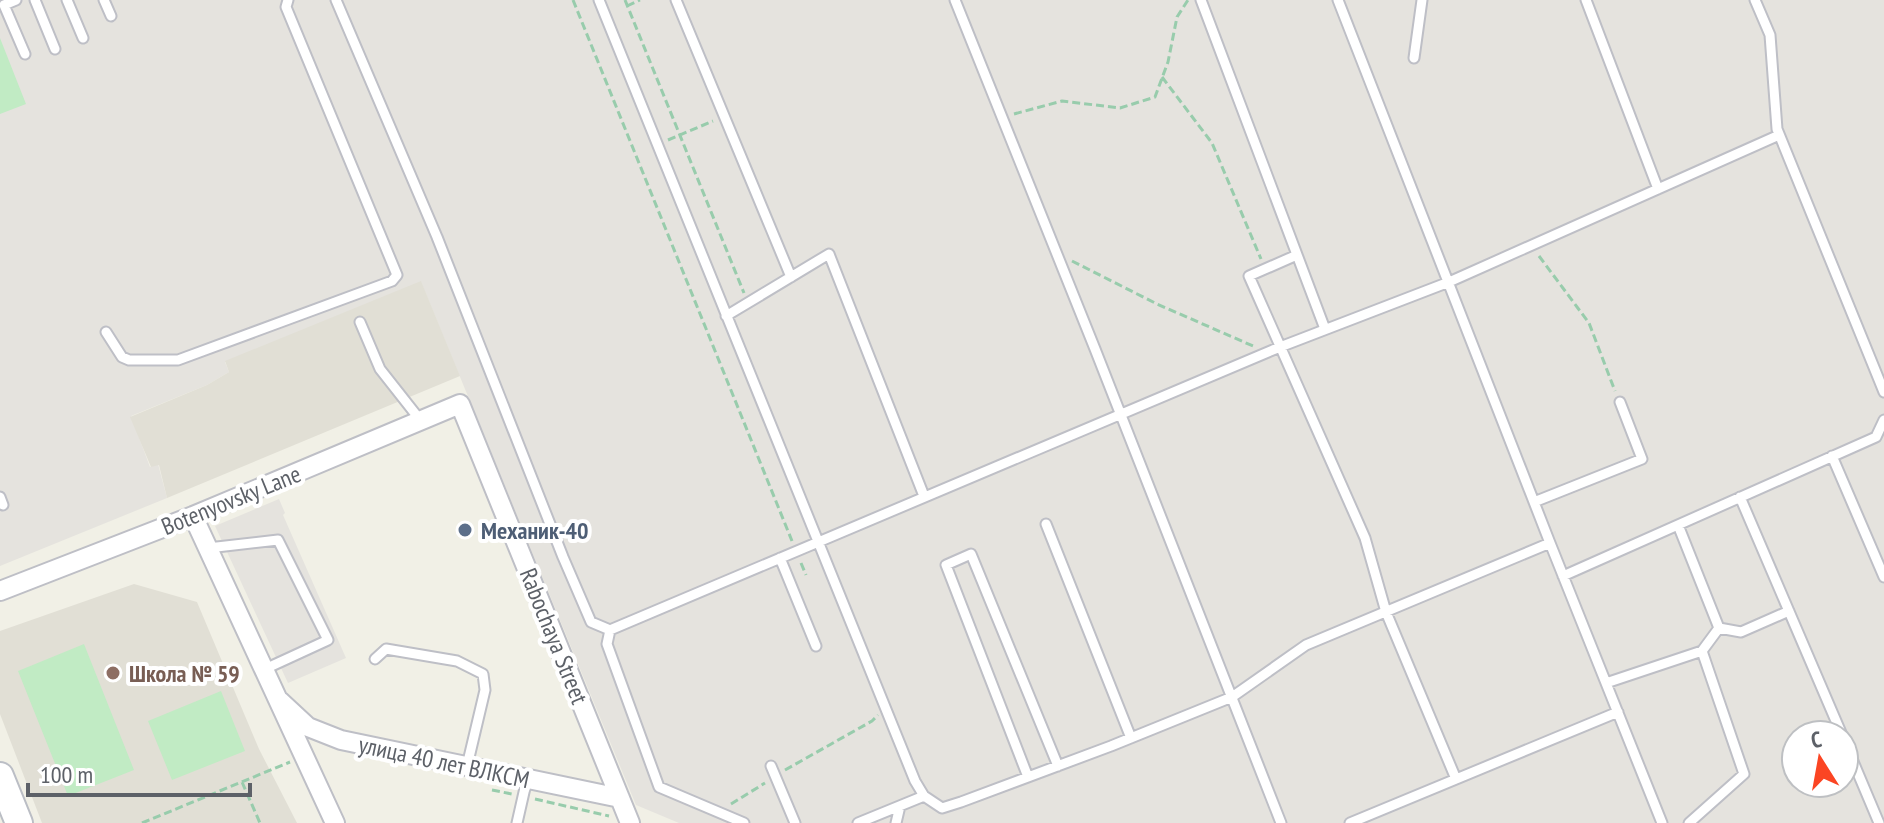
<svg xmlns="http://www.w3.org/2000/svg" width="1884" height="823" font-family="'PT Sans Narrow',sans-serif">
	<rect width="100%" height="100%" fill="#f1f0e6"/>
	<path fill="#e5e3de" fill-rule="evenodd" d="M6,0H1884V823H679L636,805L421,282L225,362L229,372L207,385L131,416L150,467L158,464L167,498L0,566V3ZM1796,735H1844V783H1796Z
		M279,499L285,513L283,515L346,658L288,683L215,526Z"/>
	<path fill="#e1dfd5" d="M421,281L460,376L167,498L159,465L151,467L130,417L207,385L229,372L225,361Z
		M134,584L197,602L259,749L297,823H42L0,714V631Z"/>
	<path fill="#c1ebc4" d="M0,38L26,104L0,114Z
		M84,644L134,770L68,796L18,671Z
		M221,691L245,751L172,780L148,721Z"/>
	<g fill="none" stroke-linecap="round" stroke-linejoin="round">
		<defs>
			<path id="lane" d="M16,0L4,5L25,54
				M35,0L55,49
				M67,0L83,38
				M104,0L111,16
				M336,0L437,237L563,557L591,622L610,630L1280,347L1449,282L1779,135
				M599,0L915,781L924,796L942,808L961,802L1111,746L1232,697L1306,645L1550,543
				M676,0L791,277
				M955,0L1095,349L1281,823
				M1201,0L1325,329
				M1338,0L1550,543L1662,823
				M1586,0L1658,189
				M1755,0L1770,35L1777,129L1884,392
				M1414,58L1422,0
				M1297,255L1249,276L1365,538L1386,612L1456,779
				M726,316L829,254L924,496
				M360,322L380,369L421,421
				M106,332L122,357L129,360H178L392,281L397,275L286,7L288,0
				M1832,456L1884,577
				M0,497L3,505
				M1740,497L1842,735
				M1534,502L1642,459L1620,402
				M1046,524L1131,738
				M1678,525L1719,628L1702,651
				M208,548L278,540L328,640L265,669
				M780,558L816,646
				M1563,576L1876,437L1884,420
				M1719,628L1741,632L1789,611
				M610,630L607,644L659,787L744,823
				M375,659L386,649L457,661L483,674L485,690L467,766
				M1606,683L1702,651L1744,774L1689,823
				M1844,740L1879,823
				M771,766L795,823
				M1028,777L946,565L971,554L1058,766
				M517,823L527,779
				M858,823L924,796
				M896,823L900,806
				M1350,823L1618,712"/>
			<path id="street" d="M193,516L335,823
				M0,591L193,516L460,404L630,823
				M280,701L308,727L341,740L620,798"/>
			<path id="secondary" d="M0,776L19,823"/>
		</defs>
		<use href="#lane" stroke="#bebfc6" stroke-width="13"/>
		<use href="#street" stroke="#bebfc6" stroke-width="22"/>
		<use href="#secondary" stroke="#bbbec5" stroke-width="30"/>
		<path stroke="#98ccac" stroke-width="3" stroke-dasharray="8 4" stroke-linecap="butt" d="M573,0L792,541
			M625,0L744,293
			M627,6L640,0
			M1162,77L1212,143L1261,259
			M1014,114L1062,101L1120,108L1155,97L1168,62L1177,17L1188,0
			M668,140L713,121
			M1539,256L1589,323L1615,391
			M1072,261L1157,304L1253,346
			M801,563L806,575
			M785,770L872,721L878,715
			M242,782L260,823
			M492,790L512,794
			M535,799L609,816
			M731,804L765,783
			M142,823L290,762"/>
		<use href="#lane" stroke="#fff" stroke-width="9"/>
		<use href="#street" stroke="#fff" stroke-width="18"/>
		<use href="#secondary" stroke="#fff" stroke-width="26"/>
	</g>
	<circle fill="#5c6f8a" stroke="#fff" stroke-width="3" cx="465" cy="530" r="8"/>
	<circle fill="#8d6e63" stroke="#fff" stroke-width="3" cx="113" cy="673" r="8"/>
	<g text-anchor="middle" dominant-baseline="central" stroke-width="8" stroke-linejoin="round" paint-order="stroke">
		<g font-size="24" fill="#5d6168" stroke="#fff">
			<text transform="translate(231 500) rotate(-22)">Botenyovsky Lane</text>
			<text transform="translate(554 636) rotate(68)">Rabochaya Street</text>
			<text transform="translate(444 762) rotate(12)">улица 40 лет ВЛКСМ</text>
		</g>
		<g font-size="24" font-weight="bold" fill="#4e5e75" stroke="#fff" text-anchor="start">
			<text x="481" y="530">Механик-40</text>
		</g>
		<g font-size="24" font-weight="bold" fill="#785e54" stroke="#fff" text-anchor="start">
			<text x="129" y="673">Школа № 59</text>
		</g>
	</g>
	<g transform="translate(1820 759) rotate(349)"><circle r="38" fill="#ffffff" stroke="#bec0c3" stroke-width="2"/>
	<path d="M0-6L14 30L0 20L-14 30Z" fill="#fb4523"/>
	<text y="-12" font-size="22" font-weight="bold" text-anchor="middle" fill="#5d6168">С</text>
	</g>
	<path d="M28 783v12h222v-12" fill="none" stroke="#5d6168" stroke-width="4"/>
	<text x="40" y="783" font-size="24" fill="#5d6168" stroke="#ffffff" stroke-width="6" paint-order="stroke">100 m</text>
</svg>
